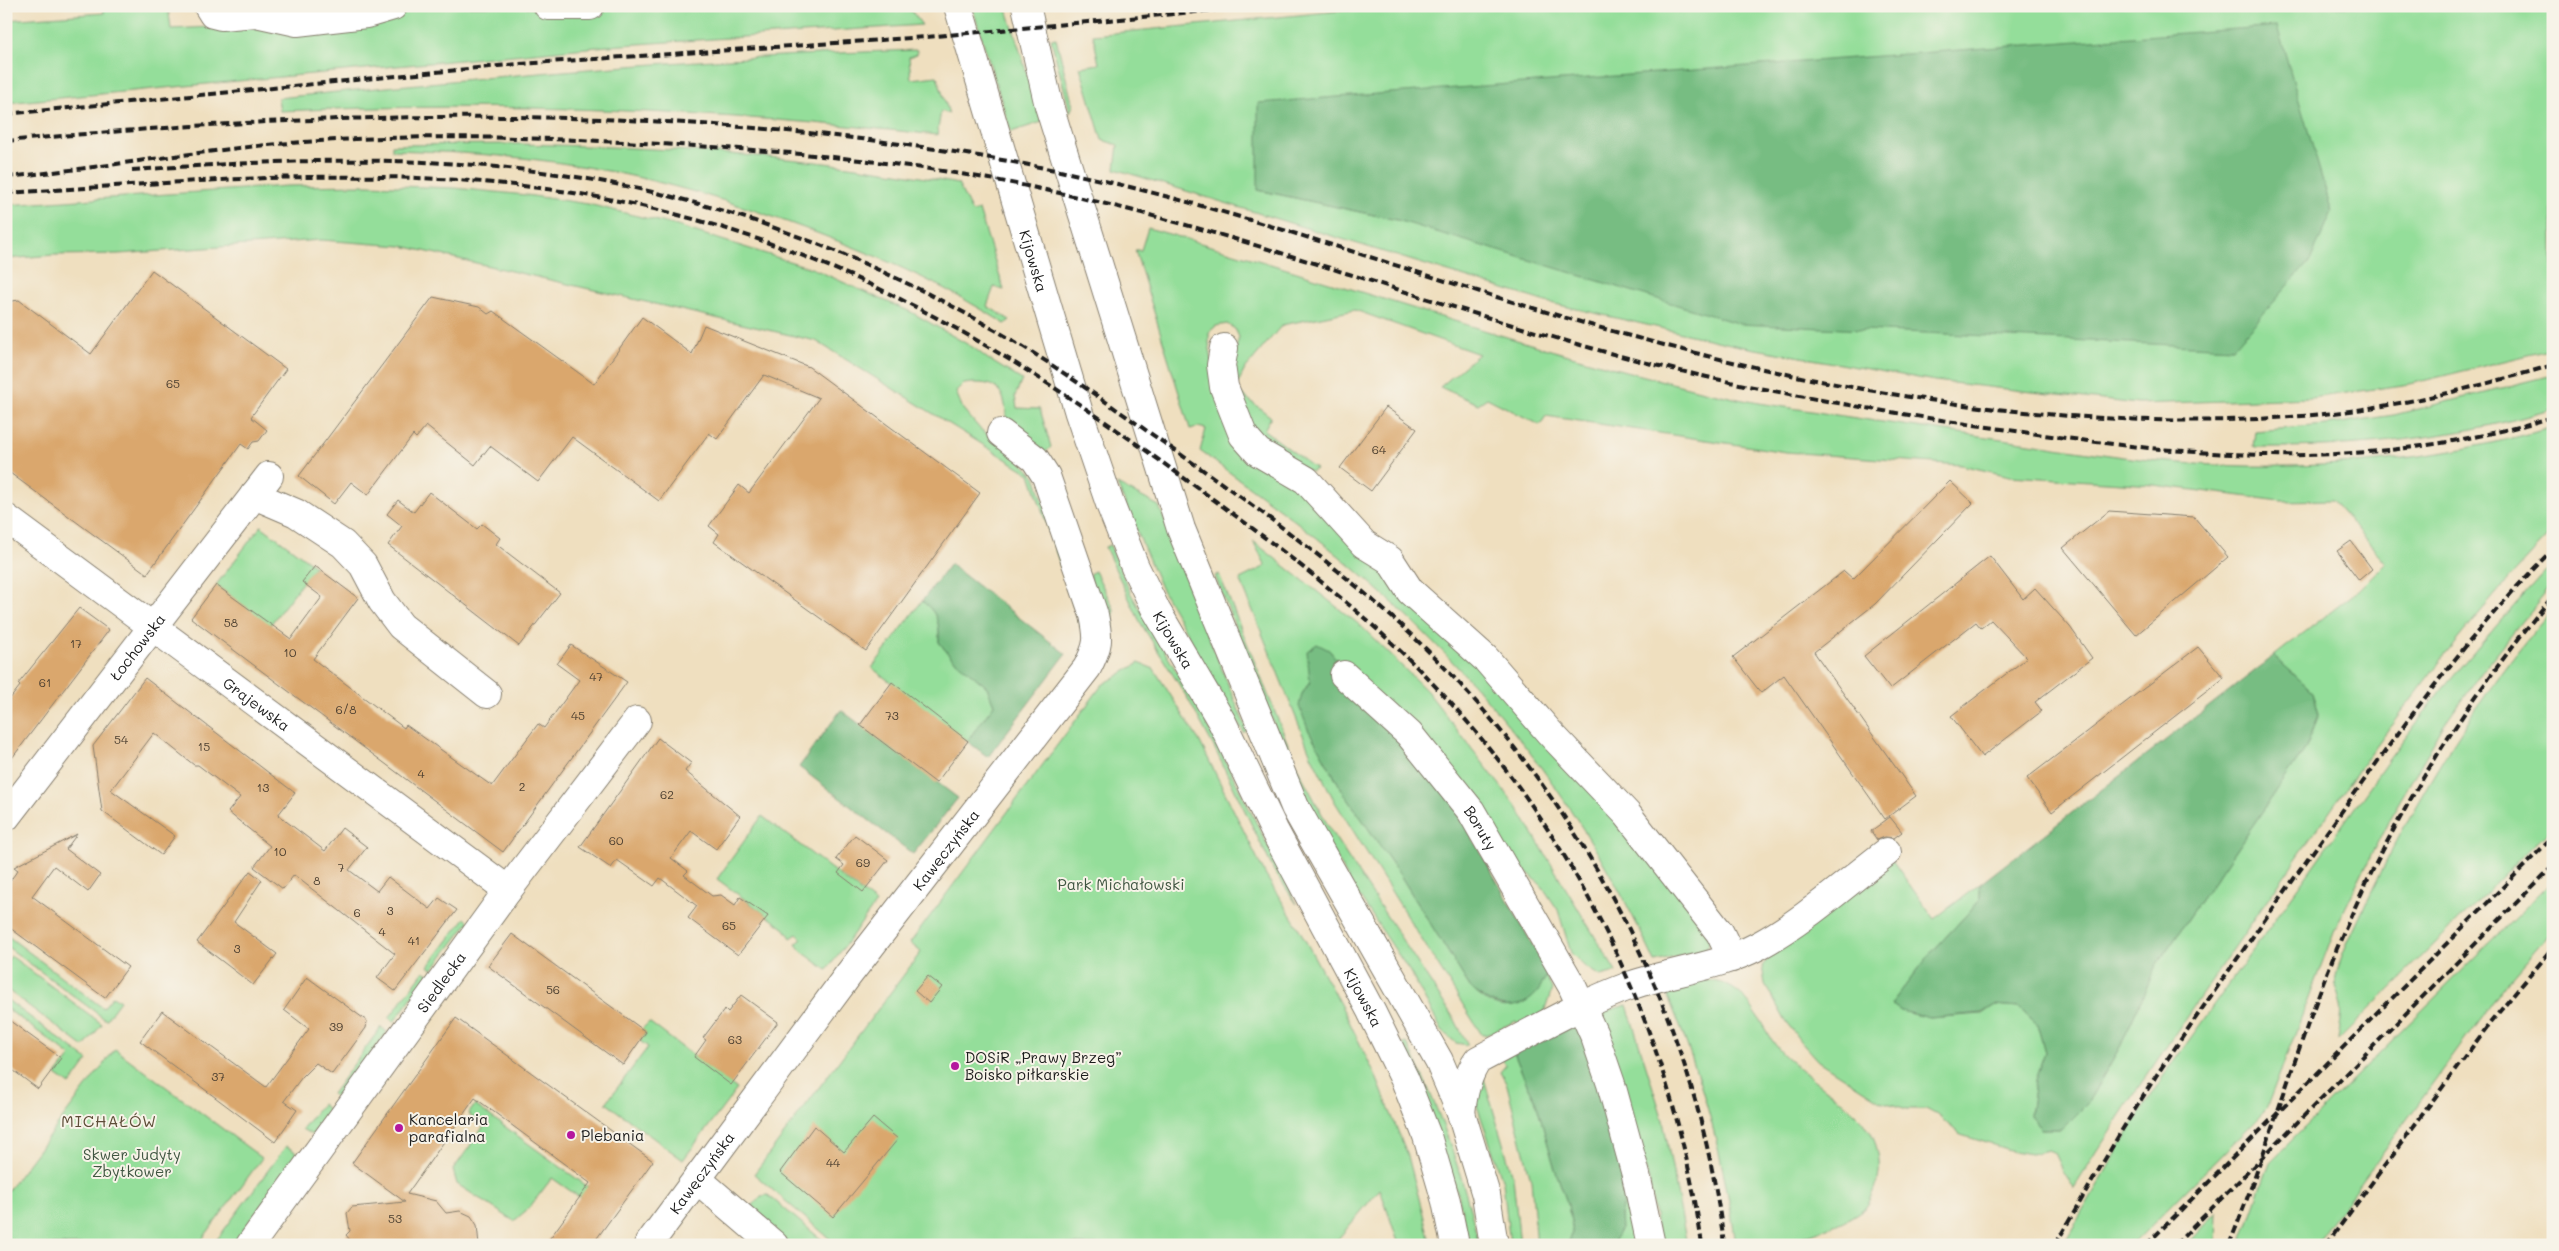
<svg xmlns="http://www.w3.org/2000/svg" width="2559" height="1251" font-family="Mali,sans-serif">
	<rect width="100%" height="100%" fill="#f7f3e8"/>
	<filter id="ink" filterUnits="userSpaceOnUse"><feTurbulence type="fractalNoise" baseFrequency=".02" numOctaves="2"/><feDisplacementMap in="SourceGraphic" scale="10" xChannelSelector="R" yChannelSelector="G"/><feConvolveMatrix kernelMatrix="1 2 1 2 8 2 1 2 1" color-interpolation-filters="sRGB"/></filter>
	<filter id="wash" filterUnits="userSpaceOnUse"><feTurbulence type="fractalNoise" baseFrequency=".0096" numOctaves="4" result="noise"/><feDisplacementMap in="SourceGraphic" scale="20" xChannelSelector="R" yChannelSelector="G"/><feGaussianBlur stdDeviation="1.12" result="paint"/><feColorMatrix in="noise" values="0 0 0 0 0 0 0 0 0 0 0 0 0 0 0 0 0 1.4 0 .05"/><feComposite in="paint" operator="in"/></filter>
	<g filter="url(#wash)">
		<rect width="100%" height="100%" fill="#efdfbf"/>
		<path fill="#94de9a" stroke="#587d5b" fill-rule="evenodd" d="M103,6H168L171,29L231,26L287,30L411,6H524L545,12H593L625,6H908L922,25L608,46L6,103V20L104,13Z
			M972,6H1006L1042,122L1011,132Z
			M1391,6H2553V349L2410,384L2311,398L2138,404L1935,381L1739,346L1546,302L1115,169L1118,145L1102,140L1080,67L1099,64L1093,35ZM1258,190L2233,348L1397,220Z
			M1056,38L1073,106L1070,112L1051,39Z
			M917,50V54L909,57L911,79L937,76L949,114L941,111L937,135C719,111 500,101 280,111L278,98C491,76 703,57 917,50Z
			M519,144C666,148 813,155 958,184L972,212L979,210L1004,290L994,287L987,306L1010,320L1005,324C951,289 895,263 835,240C751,207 663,179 574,165C513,155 453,152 392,150V145Z
			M368,185L454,188L526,195L588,204L674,225L814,269L867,293L911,312L974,348L988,359L1022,380L1015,396L1017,408L1040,409L1051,447L1045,453L1006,425C1007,392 999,379 964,384L956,392L963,409L980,429L1006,447L1035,476L1085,629L1083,634L1030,474L816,341L402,246L321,240L118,254L54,255L6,259V205L287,186Z
			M1148,228C1345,283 1538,354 1738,399C1766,405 1795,408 1823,413C1887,423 1952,432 2016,441C2071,449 2126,459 2181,463C2305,472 2433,463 2553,427V531C2453,635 2371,751 2289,869C2216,974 2142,1079 2074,1188L2066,1177L2055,1153L2048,1150L2031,1154L2013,1151L1961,1135L1937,1115L1926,1109H1907L1880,1101L1818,1061L1800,1041L1785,1020L1765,984L1762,966L1776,950L1892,860L1934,919L1980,884V900L1931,953L1891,1004L1901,1011L1930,1018L1982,1014L1995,1005L2019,1007L2037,1024L2045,1052L2035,1080L2030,1116L2041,1129H2062L2087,1104L2121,1045L2157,964L2306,748L2319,715L2313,692L2274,656L2359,590L2386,563L2332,500L2281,501L2154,485L2010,476L1961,465L1786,452L1546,416L1540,425L1487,398L1478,404L1440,387L1479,354L1355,310L1282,325L1245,369L1235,389L1271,417L1264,430L1316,469L1311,472L1266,452L1254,443L1244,428L1233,406L1228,379L1239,337L1235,329L1227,324L1216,326L1209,332V343L1217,391L1233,430L1247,450L1263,463L1301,482L1365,553L1472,655L1596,789L1702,917C1709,929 1714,939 1705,950L1655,962C1578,795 1475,668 1333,551C1291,516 1245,484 1200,451L1206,429L1198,427L1190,429L1135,250H1141Z
			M2553,375V409C2455,439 2355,448 2253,447L2255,431L2326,425L2394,415Z
			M1117,484L1159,506L1205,628L1247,730L1244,733L1161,588Z
			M261,526L315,566L270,625L216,585Z
			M1253,541L1361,626L1427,691L1517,807L1616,972L1600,976L1584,966L1571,953L1558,910L1542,886L1509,855L1415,728L1338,661L1329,650L1302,694L1308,729L1342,790L1400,875L1470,987C1500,1018 1525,1011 1546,976L1552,989L1544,1013L1519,1027L1516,1021L1486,1035H1482L1335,802L1311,755L1240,579L1266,566Z
			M1110,545L1131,594L1204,718L1297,904L1274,871L1214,747L1188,699L1140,622L1105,547Z
			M2553,563V584L2482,671L2444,725L2388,821L2335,929L2266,1110L2132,1245H2063L2129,1131L2162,1078L2390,758L2441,691L2503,618Z
			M1095,571L1114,609L1112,642L1089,574Z
			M1219,574L1298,769L1332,833L1455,1020L1468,1045L1456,1043L1442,1031L1410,972L1351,884L1320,829L1289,762L1215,576Z
			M922,601C937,612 940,623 939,642L950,656L987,687L994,705L967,741L872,668Z
			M2553,609V826L2338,1040C2339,1029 2343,1016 2341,1006C2339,996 2334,987 2336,976C2340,956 2359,919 2368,899C2417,795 2477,697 2553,609Z
			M1139,663L1154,669L1200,742L1266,876L1298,927L1346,1015L1377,1079L1408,1156L1431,1245H1399L1380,1189L1333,1245H837L754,1174L921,952L910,943L1102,685Z
			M762,816L876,903L827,970L801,951L796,944L802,939L797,934L791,938L785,929L717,879Z
			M2553,880V930L2503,988L2315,1245H2241L2270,1162Z
			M465,918L469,922L433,969L428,966Z
			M9,937L103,1008L113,996L120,1001L106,1020L9,948L6,951Z
			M11,956L102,1024L84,1047L6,989V962Z
			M424,971L429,974L394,1022L389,1018Z
			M1703,980C1754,982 1755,1026 1785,1056C1807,1077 1834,1093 1856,1114C1878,1135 1886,1166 1873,1194C1871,1198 1869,1203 1866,1207C1846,1223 1821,1230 1797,1239L1798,1245H1736C1724,1157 1701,1073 1666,992Z
			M6,999L88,1060L70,1085L56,1075L71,1056L6,1008Z
			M1627,1005L1663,1120L1687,1245H1660L1649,1180L1604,1024L1602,1012Z
			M649,1022L737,1089L683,1160L606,1103L648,1047L640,1041L646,1033L642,1029Z
			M381,1027L387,1032L338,1099L332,1094Z
			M1407,1043C1439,1107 1463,1174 1479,1245H1469L1458,1194L1403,1044Z
			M115,1049L262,1158L198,1245H6V1193Z
			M1514,1053L1526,1082L1535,1099L1555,1169L1568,1205L1573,1233L1567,1245H1537L1531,1180L1507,1085L1500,1072L1506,1065L1502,1059Z
			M1482,1072L1513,1177L1520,1245H1510L1503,1182L1474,1097Z
			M322,1104L329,1110L312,1135L302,1129Z
			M475,1105L591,1189L582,1199L552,1178L529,1208L514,1221L457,1184L453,1170L484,1126L468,1114Z
			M286,1146L299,1154L232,1245H213Z
			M1631,1187L1643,1245H1611L1620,1229V1215L1624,1199Z
			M768,1195L828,1245H790L749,1210L761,1196Z
			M2217,1212L2216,1245H2187Z"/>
		<path fill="#77bd82" stroke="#4a6c4f" d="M2277,26L2332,212L2310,261L2233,348L1740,324L1397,220L1258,190V103Z
			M950,564L1066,654L988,757L967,741L994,705L987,687L950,656L939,642C940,623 937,612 922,601Z
			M1317,644L1329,650L1338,661L1330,673L1377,715L1453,803L1549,974C1543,979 1541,988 1536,994C1516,1016 1487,1005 1470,987L1400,875L1342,790L1308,729L1299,706L1302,694L1310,682L1307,651Z
			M2274,656L2313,692L2319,715L2306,748L2157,964L2121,1045L2087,1104L2062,1129H2041L2030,1116L2035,1080L2045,1052L2037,1024L2019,1007L1995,1005L1982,1013L1930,1018L1901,1011L1891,1004L1931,953L1980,900V884Z
			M841,710L958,798L913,854L799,767Z
			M1575,1024L1583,1027L1631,1187L1624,1199L1620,1215L1621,1229L1611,1245H1567L1573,1233L1568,1205L1555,1169L1535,1099L1526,1082L1514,1053Z"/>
		<g id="blocks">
			<path fill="#daa76d" d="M152,270L286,369L251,417L267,430L259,441L253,442L248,449L241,444L147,574L6,470V302L19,300L91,354Z
				M433,297L479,307L488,314L493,311L594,384L642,317L692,354L704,325L809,367L980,493L866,651L714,542L719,534L709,526L739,485L749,493L819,398L764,375L717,439L709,433L659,501L572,437L538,482L490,446L475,465L426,426L416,438L413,435L368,495L351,482L334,504L299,476Z
				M1386,407L1417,429L1371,491L1340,468Z
				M1950,481L1973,503L1875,604L1814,652L1916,796L1885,819L1784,675L1761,693L1733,657L1844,571L1853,579Z
				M429,492L477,529L482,524L500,538L496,544L560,593L519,646L388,545L402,526L387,514L398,500L414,512Z
				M2109,511L2194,517L2228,557L2136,635L2063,548Z
				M2351,541L2372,569L2359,580L2337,551Z
				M1990,556L2023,599L2035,588L2070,627L2092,658L2035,702L2042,711L1982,757L1951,716L2027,658L1991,620L1981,628L1976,622L1890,689L1864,656Z
				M315,566L358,598L313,659L404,728L406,725L492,786L538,724L544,728L579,680L557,664L571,645L627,682L503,852L191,618L216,585L291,639L322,597L302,582Z
				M79,608L109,630L6,766V704L20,686L18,684Z
				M2198,647L2224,678L2052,812L2027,778Z
				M145,678L295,793L278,815L325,851L342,828L367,847L349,870L377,891L388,877L430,909L439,898L457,910L395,991L377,978L395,954L294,875L283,889L254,867L270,846L228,812L240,797L198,765H194L154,733L111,790L175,836L161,855L102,811L93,746Z
				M892,682L968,741L936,783L860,725Z
				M658,738L691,763L685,771L740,816L716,849L691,831L671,858L688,871L684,875L712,896L721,895L735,905L740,897L768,916L738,955L688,918L697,906L660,878L654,886L617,860L611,868L580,847Z
				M1890,817L1902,832L1894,838L1885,837L1877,840L1871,831Z
				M77,834L66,849L100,875L88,892L54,866L32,896L128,967L105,998L6,925V886L18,870L14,867Z
				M855,835L888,860L863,892L838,873L844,865L836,859Z
				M250,871L262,880L234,922L277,954L253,985L197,942Z
				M512,934L646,1032L623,1065L488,966Z
				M928,976L942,987L929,1003L915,991Z
				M307,977L367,1021L366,1028L332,1074L316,1063L302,1077L284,1101L297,1110L275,1142L140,1041L162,1011L266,1087L309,1029L284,1010Z
				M741,995L778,1022L731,1085L694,1057L706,1040L703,1038L725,1009L728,1012Z
				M6,1018L61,1058L38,1089L6,1065Z
				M456,1018L653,1161L592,1245H545L590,1183L475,1098L407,1194L436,1201L446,1213L460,1211L471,1216L477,1225L479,1245H354L346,1235L350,1231L347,1213L352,1207L405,1202L352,1163Z
				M873,1118L898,1139L833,1217L780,1172L814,1126L844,1152Z"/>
		</g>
	</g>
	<g filter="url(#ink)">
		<use href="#blocks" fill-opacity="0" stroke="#867e6e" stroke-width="1"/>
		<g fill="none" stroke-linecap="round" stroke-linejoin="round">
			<defs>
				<g id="minor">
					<path d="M208,6L213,14L221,16L256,13L297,22L366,14L393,6"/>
					<path d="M548,6H590"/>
					<path id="s1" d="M958,6L1079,413L1110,504L1135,567L1156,610L1222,722L1274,830L1371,1011L1405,1080L1427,1136L1446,1201L1455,1245"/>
					<path d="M1026,6L1049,106L1181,529L1295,807L1439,1061L1461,1113L1486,1195L1494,1245"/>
					<path d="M1224,348L1221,365L1224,387L1243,435L1258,452L1306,480L1364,544L1390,560L1410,591L1486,659L1549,732L1627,814L1720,933L1732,958"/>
					<path d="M254,495L296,513L343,544L363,565L382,601L401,626L487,694"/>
					<path id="s2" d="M6,518L508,890"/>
					<path id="s3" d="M1344,675L1409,734L1471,811L1572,986L1595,1037L1611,1084L1636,1175L1651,1245"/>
					<path id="s4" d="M6,817L269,476"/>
					<path d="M1461,1113C1463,1094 1467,1075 1478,1060C1528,1034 1579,1004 1632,985C1673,971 1719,967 1758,946C1803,922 1846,883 1887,852"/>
					<path d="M697,1179L774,1245"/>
					<path id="s5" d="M250,1245L508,890L637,721"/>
					<path id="s6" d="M648,1245L849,974L1087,668C1099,645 1099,639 1094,615L1046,476L1035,459L1001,433"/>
				</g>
			</defs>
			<use href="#minor" stroke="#867e6e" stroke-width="30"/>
			<use href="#minor" stroke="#fff" stroke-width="28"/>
			<path stroke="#1c1c1c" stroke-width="4" stroke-dasharray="8 4" stroke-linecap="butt" d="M6,114L519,64L926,37L1259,6
				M6,141C354,108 711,101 1055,170C1221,204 1381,263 1543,311C1789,385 2067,440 2324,414C2402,406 2478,387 2553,365
				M132,170C308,158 474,151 648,191C779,221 904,275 1019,344C1067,374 1113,407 1160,440C1252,504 1345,570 1426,649C1586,806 1698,1021 1724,1245
				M6,177C106,168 204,149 303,142C416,134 528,137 641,143C758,149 875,158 990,179C1195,216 1391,292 1591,348C1738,389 1887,413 2037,434C2216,460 2378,470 2553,417
				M6,193C222,180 433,158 646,207C841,252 999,344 1159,460C1231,512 1303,564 1370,623C1552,784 1669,1005 1702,1245
				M2055,1245L2122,1130L2156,1076C2211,994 2270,913 2327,832C2397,734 2467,635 2553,549
				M2146,1245L2553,837
				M2175,1245L2553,866
				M2229,1245C2269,1147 2297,1044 2338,946C2391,819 2465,701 2553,596
				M2326,1245L2490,1023L2553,948"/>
		</g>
	</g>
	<g fill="#b5179e" stroke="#f7f3e8" stroke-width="2">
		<circle cx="955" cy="1066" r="5"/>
		<circle cx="399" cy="1128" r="5"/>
		<circle cx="571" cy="1135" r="5"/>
	</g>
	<g text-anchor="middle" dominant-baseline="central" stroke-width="4" stroke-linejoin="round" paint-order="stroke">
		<g font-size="12" fill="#4c3f30">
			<text x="173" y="383">65</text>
			<text x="1379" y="449">64</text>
			<text x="231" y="622">58</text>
			<text x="76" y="643">17</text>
			<text x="290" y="652">10</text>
			<text x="596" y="676">47</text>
			<text x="45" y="682">61</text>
			<text x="346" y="709">6/8</text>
			<text x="578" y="715">45</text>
			<text x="892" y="715">73</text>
			<text x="121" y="739">54</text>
			<text x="204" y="746">15</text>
			<text x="421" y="773">4</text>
			<text x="522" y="786">2</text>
			<text x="263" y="787">13</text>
			<text x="667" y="794">62</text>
			<text x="616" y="840">60</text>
			<text x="280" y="851">10</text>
			<text x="863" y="862">69</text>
			<text x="341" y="867">7</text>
			<text x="317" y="880">8</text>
			<text x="390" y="910">3</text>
			<text x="357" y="912">6</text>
			<text x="729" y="925">65</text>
			<text x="382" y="931">4</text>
			<text x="414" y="940">41</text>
			<text x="237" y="948">3</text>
			<text x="553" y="989">56</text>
			<text x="336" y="1026">39</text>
			<text x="735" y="1039">63</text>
			<text x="218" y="1076">37</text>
			<text x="833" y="1162">44</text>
			<text x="395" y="1218">53</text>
		</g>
		<g font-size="15" fill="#1c1c1c" stroke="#f7f3e8">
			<text stroke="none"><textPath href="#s1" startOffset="266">Kijowska</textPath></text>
			<text stroke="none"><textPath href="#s1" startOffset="671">Kijowska</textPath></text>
			<text stroke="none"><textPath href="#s4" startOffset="215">Łochowska</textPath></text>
			<text stroke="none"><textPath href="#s2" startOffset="312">Grajewska</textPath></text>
			<text stroke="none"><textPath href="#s3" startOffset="206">Boruty</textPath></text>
			<text stroke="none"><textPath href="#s6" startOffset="495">Kawęczyńska</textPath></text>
			<text stroke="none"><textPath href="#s5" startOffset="325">Siedlecka</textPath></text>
			<text stroke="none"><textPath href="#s1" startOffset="1076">Kijowska</textPath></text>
			<text stroke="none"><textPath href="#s6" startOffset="90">Kawęczyńska</textPath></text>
		</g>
		<g font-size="15" fill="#405642" stroke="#f7f3e8">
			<text x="1121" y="884">Park Michałowski</text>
			<text x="132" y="1154">Skwer Judyty<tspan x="132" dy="17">Zbytkower</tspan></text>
		</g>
		<g font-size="15" fill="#1c1c1c" stroke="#f7f3e8" text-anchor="start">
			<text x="965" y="1057">DOSiR „Prawy Brzeg”<tspan x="965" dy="17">Boisko piłkarskie</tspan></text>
			<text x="409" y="1119">Kancelaria<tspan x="409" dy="17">parafialna</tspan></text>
			<text x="581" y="1135">Plebania</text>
		</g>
		<g font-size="16" letter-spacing="1" fill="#5e4d38" stroke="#f7f3e8">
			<text x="109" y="1120">MICHAŁÓW</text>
		</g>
	</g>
	<rect width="2559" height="1251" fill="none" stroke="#f7f3e8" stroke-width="25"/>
</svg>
